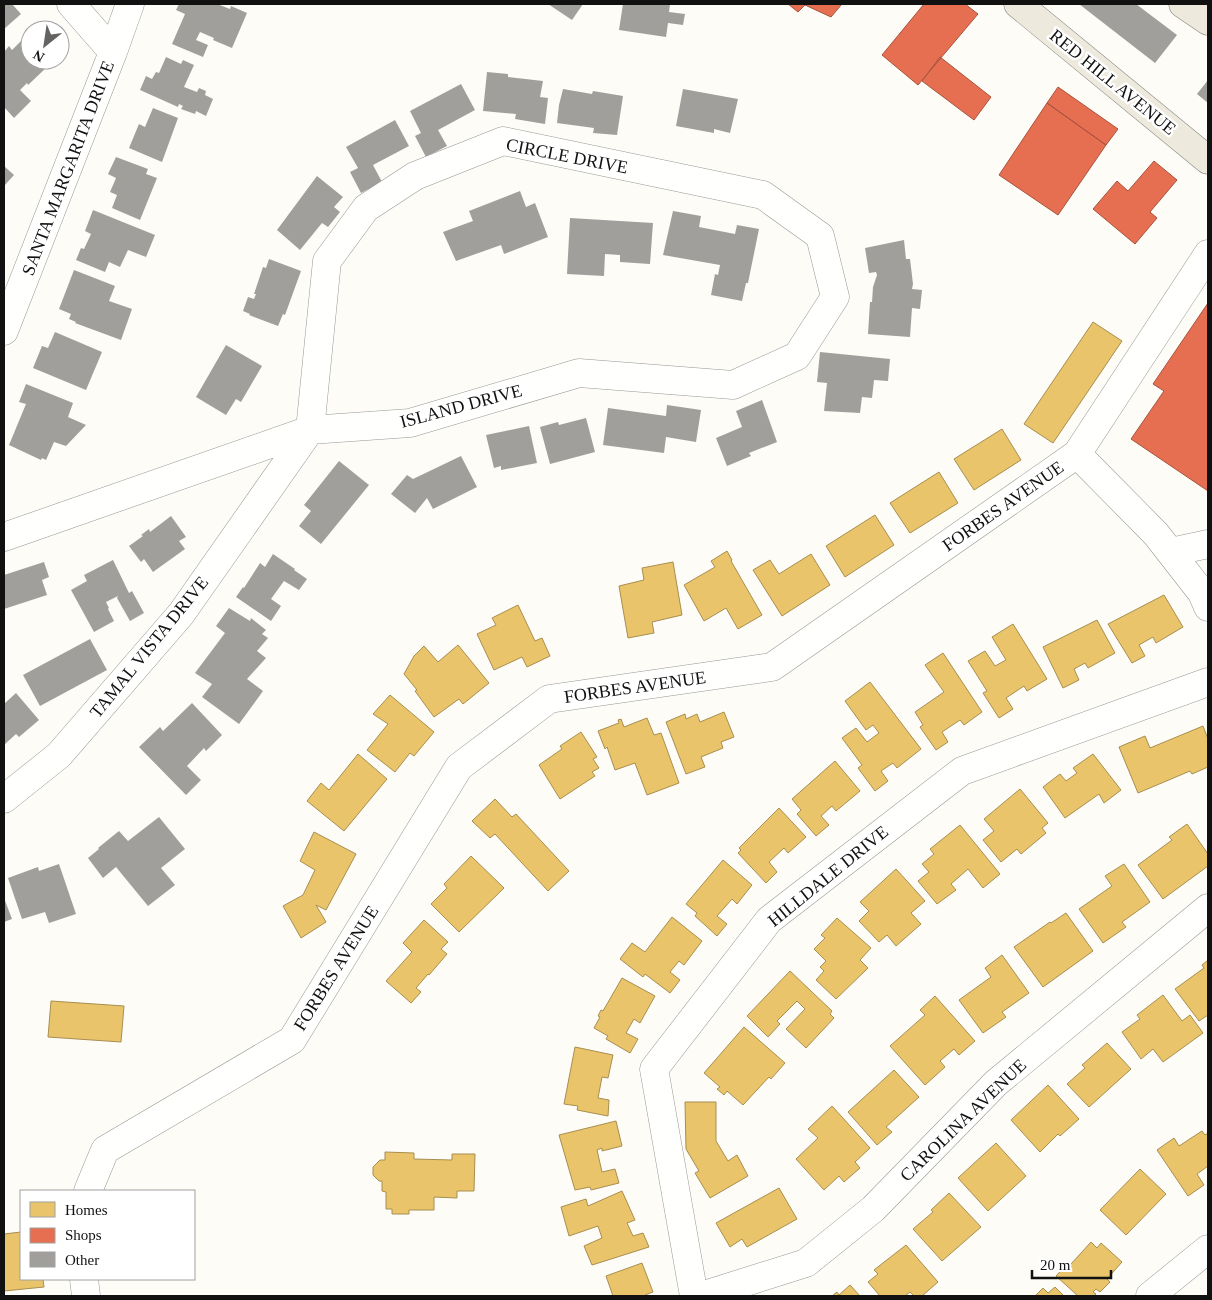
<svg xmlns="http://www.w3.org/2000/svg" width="1212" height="1300" font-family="'Times New Roman',serif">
	<rect width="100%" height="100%" fill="#fdfcf7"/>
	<path fill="#e9c46a" stroke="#a88e4f" d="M1093,322L1122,341L1053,443L1024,424Z
		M1002,429L1021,460L974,490L954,459Z
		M939,472L958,503L910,533L890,503Z
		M875,515L894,545L845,577L826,546Z
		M727,551L732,560L731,561L762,615L738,629L726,608L704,621L684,585L715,567L711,561Z
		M811,554L830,585L782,616L753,570L770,560L779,574Z
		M673,562L682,615L652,622L654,633L628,638L619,586L644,580L642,568Z
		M1164,595L1183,627L1156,643L1153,637L1139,645L1145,656L1132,663L1108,624Z
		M518,605L535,641L542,638L550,656L527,667L522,657L494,670L477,634L496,625L492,618Z
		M1097,620L1115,653L1088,668L1085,663L1074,669L1079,680L1063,688L1043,647Z
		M1013,624L1047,679L1027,691L1024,686L1006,698L1013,709L999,718L983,693L987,691L968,661L985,651L995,666L1006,660L992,637Z
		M458,645L489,683L463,704L459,699L434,717L415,691L417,690L404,674L414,656L424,646L438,662Z
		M943,653L982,712L964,725L960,720L942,732L948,742L936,750L920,727L923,725L915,712L944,692L925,665Z
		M870,682L921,749L897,768L893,763L881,771L888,781L875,791L858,768L862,765L842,738L856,728L867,742L879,733L873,725L866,730L845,701Z
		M390,695L434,732L414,756L410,753L395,772L367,750L388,724L373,714Z
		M724,712L734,737L721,742L723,748L701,757L705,767L686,774L666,722L685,714L686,719L697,714L700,722Z
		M647,718L654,735L661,733L679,783L647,795L635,763L615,770L607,747L605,749L598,731L619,723L618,720L621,719L624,727Z
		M1203,726L1208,739V767L1192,774L1190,771L1138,793L1119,747L1145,736L1150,748Z
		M581,732L597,757L593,759L599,768L592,772L595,776L560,799L539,765L562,749L560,746Z
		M358,754L387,779L344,831L307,801L321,783L329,790Z
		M1093,754L1121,790L1104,803L1099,794L1065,818L1043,787L1060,774L1066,781L1077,773L1073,768Z
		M835,761L860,791L836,811L832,806L821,816L829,825L816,836L797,814L801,810L792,799Z
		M1020,789L1048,823L1042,828L1046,833L1021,854L1017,849L1001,862L983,840L994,831L984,819Z
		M495,799L512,817L516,814L569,871L548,891L495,834L490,838L472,821Z
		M779,808L806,837L788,853L784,848L769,862L777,872L766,883L738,853L741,850L739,848Z
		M1187,824L1208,854V866L1163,899L1138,865L1172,840L1169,837Z
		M960,825L1000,874L983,888L968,869L951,884L956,890L937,904L918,881L929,872L922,864L934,854L930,849Z
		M314,832L356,854L326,910L316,905L326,922L301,938L283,906L303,895L315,870L300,861Z
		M471,856L504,888L459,932L431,904L447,888L444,884Z
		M723,860L752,885L737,904L732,899L717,916L727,924L717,936L695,916L697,913L686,904Z
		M1124,864L1150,902L1122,922L1126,927L1103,943L1079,909L1112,886L1105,876Z
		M896,869L925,901L911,913L921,924L896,946L887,935L879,942L859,921L869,911L860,902Z
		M1066,913L1093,951L1043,987L1014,947L1050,922L1051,923Z
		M672,917L702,941L684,965L679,961L670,972L680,980L670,993L645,974L643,977L620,959L632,943L645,952Z
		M837,918L871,948L860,960L868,968L836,999L816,980L824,971L820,967L826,961L814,949L825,938L821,935Z
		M424,920L448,942L441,949L447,954L429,975L428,974L416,988L421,992L411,1003L386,981L412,952L403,943Z
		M1002,955L1029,993L1002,1012L1006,1017L983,1033L959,1000L991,977L985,968Z
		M1208,960V1015L1199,1021L1175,989L1204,968L1202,965Z
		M790,971L832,1011L830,1014L834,1018L806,1048L786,1029L805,1009L797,1001L777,1021L780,1024L768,1037L747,1016Z
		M622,978L655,996L640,1023L634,1019L626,1033L638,1039L630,1053L606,1039L608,1036L594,1028L600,1017L598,1016L601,1010L603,1011Z
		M1163,995L1182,1021L1190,1015L1203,1033L1163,1062L1153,1049L1141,1059L1122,1032L1140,1019L1137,1015Z
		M935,996L975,1041L959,1055L954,1049L940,1061L945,1067L925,1085L890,1046L925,1015L920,1010Z
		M51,1001L124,1006L121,1042L48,1037Z
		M744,1027L785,1063L771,1079L769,1077L743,1105L727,1091L724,1095L717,1089L720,1087L704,1073Z
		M1107,1043L1131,1069L1089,1107L1067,1084L1085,1068L1082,1065Z
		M575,1047L613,1055L608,1078L602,1077L598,1098L609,1100L608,1116L577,1110L578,1106L564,1104Z
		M894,1070L919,1097L886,1127L892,1132L877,1145L848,1112Z
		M1048,1085L1079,1119L1060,1136L1058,1134L1040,1152L1011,1120Z
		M685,1102H716V1141L728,1161L737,1155L748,1176L710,1198L695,1173L699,1171L686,1149Z
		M832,1106L870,1148L855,1162L860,1168L844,1182L839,1176L824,1190L796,1159L818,1138L808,1129Z
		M616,1121L622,1146L602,1151V1148L597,1150L602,1172L615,1169L619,1183L591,1190L590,1187L575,1190L559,1135Z
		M1202,1131L1205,1135L1208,1133V1166L1197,1174L1204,1185L1188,1196L1157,1150L1174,1138L1179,1146Z
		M996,1143L1026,1176L988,1211L958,1178Z
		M385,1152L414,1153V1159L452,1160V1154H475L474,1191H457V1198L434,1197V1210H409V1214H392V1209H386V1192L382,1191V1181H379L373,1175V1167L380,1160H385Z
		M1140,1169L1166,1194L1126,1235L1100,1210Z
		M779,1188L797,1219L747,1247L742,1239L730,1247L716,1223Z
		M622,1191L635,1220L627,1223L633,1236L643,1233L649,1247L592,1265L584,1246L602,1238L598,1226L569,1236L561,1207L586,1199L588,1206Z
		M949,1193L981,1227L942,1261L913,1229L933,1212L931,1210Z
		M21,1232V1279H43L44,1287L4,1291V1234Z
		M1091,1242L1097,1248L1101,1243L1122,1262L1107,1279L1110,1282L1100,1292L1096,1289L1093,1292L1096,1294L1094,1296H1078L1056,1276L1069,1262L1071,1264Z
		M906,1245L938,1282L922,1296H914L910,1292L905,1296H880L868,1282L878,1274L874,1270Z
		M642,1263L653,1292L645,1295L646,1296H613L606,1276Z
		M850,1285L860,1296H832L837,1292L839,1295Z
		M1055,1287L1064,1296H1035L1043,1288L1048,1293Z"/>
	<path fill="#e76f51" stroke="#a7533e" d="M788,4H842L831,17L805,5L798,12Z
		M924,4H965L978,14L918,85L882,55Z
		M940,57L991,97L974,120L922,81Z
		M1058,87L1118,129L1106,145L1047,103Z
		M1047,103L1106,145L1058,215L999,175Z
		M1154,161L1177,180L1150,212L1157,218L1135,244L1093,209L1117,181L1128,191Z
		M1208,303V491L1131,439L1164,391L1153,384Z"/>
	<path fill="#a19f9c" d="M4,4H12L21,14L4,29Z
		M179,4H217L230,9L231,6L247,13L232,48L213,40L214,38L200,32L196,40L208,45L203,57L172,44L185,14L176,10Z
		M548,4H583L572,20Z
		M623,4H670L669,12L685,14L683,25L668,23L666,37L619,30Z
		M1079,4H1136L1177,35L1155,63Z
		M21,41L28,47L30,45V60H40L47,67L28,85L27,83L20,90L31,101L14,118L4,107V52L9,46L12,50Z
		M166,57L181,64L183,60L194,65L184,87L197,92L199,88L206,91L205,95L213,99L206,116L196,111L195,114L181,109L183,106L179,104L178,107L140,90L146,76L152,79L156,72L159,73Z
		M487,72L508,74V77L543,81L540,97L548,98L545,124L515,119L516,114L483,111Z
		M1208,80V103L1197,94Z
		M461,84L475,110L438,130L447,146L426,157L415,136L421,133L410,111Z
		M563,89L592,94L593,91L623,96L617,135L593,133L594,128L557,123L559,105Z
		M683,89L738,99L730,133L714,129V133L676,126Z
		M153,108L178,118L162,162L129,148L139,124L145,127Z
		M395,120L409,146L373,165L382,182L361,193L350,172L358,168L346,147Z
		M116,157L148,169L146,174L157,178L140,220L112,208L117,195L110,192L116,178L108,174Z
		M4,166L14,175L4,186Z
		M317,176L343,197L334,207L340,212L328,227L322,223L300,250L277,230Z
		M520,191L526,207L535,203L548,237L504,254L501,245L456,261L443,232L473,221L469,211Z
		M93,210L155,235L146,257L128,250L120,267L109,262L105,272L76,260L81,248L84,249L91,234L85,231Z
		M673,211L701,216L699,227L735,234L737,225L759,229L748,283H746L742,301L711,295L715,274L718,275L720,265L663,255Z
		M570,218L653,223L650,264L620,262V255L605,254L604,276L567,274Z
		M904,240L906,259H910L913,284L912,289L922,290L920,309L912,308L910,337L868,334L870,302H872L873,287L877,275L876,272L869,273L865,248Z
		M269,259L301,271L285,315L283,314L278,326L249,315L250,314L243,311L248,297L254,299L256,294H254L263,267L266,268Z
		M74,270L115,286L109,301L132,309L121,340L75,323L76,322L69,319L71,314L59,309Z
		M55,332L102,352L86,390L33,368L42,346L48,348Z
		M226,345L262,366L241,402L236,399L226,415L196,397Z
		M820,352L890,359L888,381L874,380L872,398L862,397L860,413L824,411L827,383L817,382Z
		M26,384L73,403L68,417L86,425L66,446L54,442L46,460L42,458L41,460L9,445L26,404L19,402Z
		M762,400L777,442L749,453L751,456L727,466L716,438L742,427L736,411Z
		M667,405L701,410L696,442L666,437L664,453L603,445L608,408L666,416Z
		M586,418L595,452L550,464L540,427L558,422L559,425Z
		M529,426L537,463L501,470V466L494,468L486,435Z
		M461,456L477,487L433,509L427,498L415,513L391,494L407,475L413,479Z
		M339,461L369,485L321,544L299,526L311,511L304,505Z
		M171,516L186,537L179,541L185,549L153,572L144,559L141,562L129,546L143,536L141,535L149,529L150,532Z
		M273,554L295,569L294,570L307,579L299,590L284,581L271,599L281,606L271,621L236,597L243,587L244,588L260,563L265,567Z
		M113,560L129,593L132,591L144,613L130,621L117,598L118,596L106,602L109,608L108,609L114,621L94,632L71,590L87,581L84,575Z
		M44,562L49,577L42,580L47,595L4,609V575Z
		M229,608L250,621L251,618L266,630L262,634L268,638L257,651L266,658L247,679L263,691L239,724L202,697L212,684L195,673L225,633L216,626Z
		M90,639L107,670L40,706L23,675Z
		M16,693L39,720L19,737L16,734L4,745V704Z
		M192,703L222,735L206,751L204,748L187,766L201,780L186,795L139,747L160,727L163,731Z
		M159,817L185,849L161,868L175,885L148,906L116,867L103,878L88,858L99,849L98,848L119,831L128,841Z
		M59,864L76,914L49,923L45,912L22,919L8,878L38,867L39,871Z
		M4,898L12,919L4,922Z"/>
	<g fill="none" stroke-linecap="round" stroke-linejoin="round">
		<defs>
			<path id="minor" d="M71,4L113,52
				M4,331L113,52L130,4
				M1077,454L1156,534L1202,593L1208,607
				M4,537L310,430L410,423L579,373L733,385L797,356L835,297L820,236L763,195L503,141L415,176L366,208L327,261L310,430L181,614L59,755L4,799
				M1171,552L1208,544
				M88,1191L105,1150L292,1040L459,767L549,699L772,667L1077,454L1208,254
				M84,1279L86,1296
				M694,1296L654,1069L769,920L962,771L1208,682
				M701,1296L806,1263L873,1209L996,1083L1208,908
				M1150,1296L1208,1249"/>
			<path id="major" d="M1018,4L1208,160
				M1183,4L1208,21"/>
		</defs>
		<use href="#minor" stroke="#979795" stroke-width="29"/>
		<use href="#major" stroke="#858482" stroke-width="29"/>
		<use href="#minor" stroke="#fffffe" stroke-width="28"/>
		<use href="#major" stroke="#ede9dc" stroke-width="28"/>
	</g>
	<g text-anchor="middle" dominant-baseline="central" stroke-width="5" stroke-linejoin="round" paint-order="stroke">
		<g font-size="18" fill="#111" stroke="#fff">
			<text transform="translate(1113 82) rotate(39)">RED HILL AVENUE</text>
			<text transform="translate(567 156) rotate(11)">CIRCLE DRIVE</text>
			<text transform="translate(68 168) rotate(-69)">SANTA MARGARITA DRIVE</text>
			<text transform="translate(461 406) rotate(-15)">ISLAND DRIVE</text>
			<text transform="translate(1003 506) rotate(-35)">FORBES AVENUE</text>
			<text transform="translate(149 647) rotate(-51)">TAMAL VISTA DRIVE</text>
			<text transform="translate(635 687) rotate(-8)">FORBES AVENUE</text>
			<text transform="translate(828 876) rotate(-39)">HILLDALE DRIVE</text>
			<text transform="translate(336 968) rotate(-58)">FORBES AVENUE</text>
			<text transform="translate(963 1120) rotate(-44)">CAROLINA AVENUE</text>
		</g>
	</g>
	<rect width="1212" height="1300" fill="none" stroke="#111111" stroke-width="10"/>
	<rect x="20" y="1190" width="175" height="90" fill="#ffffff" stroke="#a0a0a0"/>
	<rect x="30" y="1202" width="25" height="15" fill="#e9c46a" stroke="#a0a0a0"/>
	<text x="65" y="1215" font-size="15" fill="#111111">Homes</text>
	<rect x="30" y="1228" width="25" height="15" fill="#e76f51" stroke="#a0a0a0"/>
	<text x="65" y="1240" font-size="15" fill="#111111">Shops</text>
	<rect x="30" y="1252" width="25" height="15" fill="#a19f9c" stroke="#a0a0a0"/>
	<text x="65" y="1265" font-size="15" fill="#111111">Other</text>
	<g transform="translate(45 45) rotate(210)"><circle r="24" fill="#ffffff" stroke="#a0a0a0"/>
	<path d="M0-4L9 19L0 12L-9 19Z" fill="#646362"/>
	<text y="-8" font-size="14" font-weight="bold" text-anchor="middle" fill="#111111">N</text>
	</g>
	<path d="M1032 1270v8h79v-8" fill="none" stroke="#111111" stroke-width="2.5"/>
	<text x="1040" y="1270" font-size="15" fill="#111111" stroke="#ffffff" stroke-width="4" paint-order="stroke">20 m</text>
</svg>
